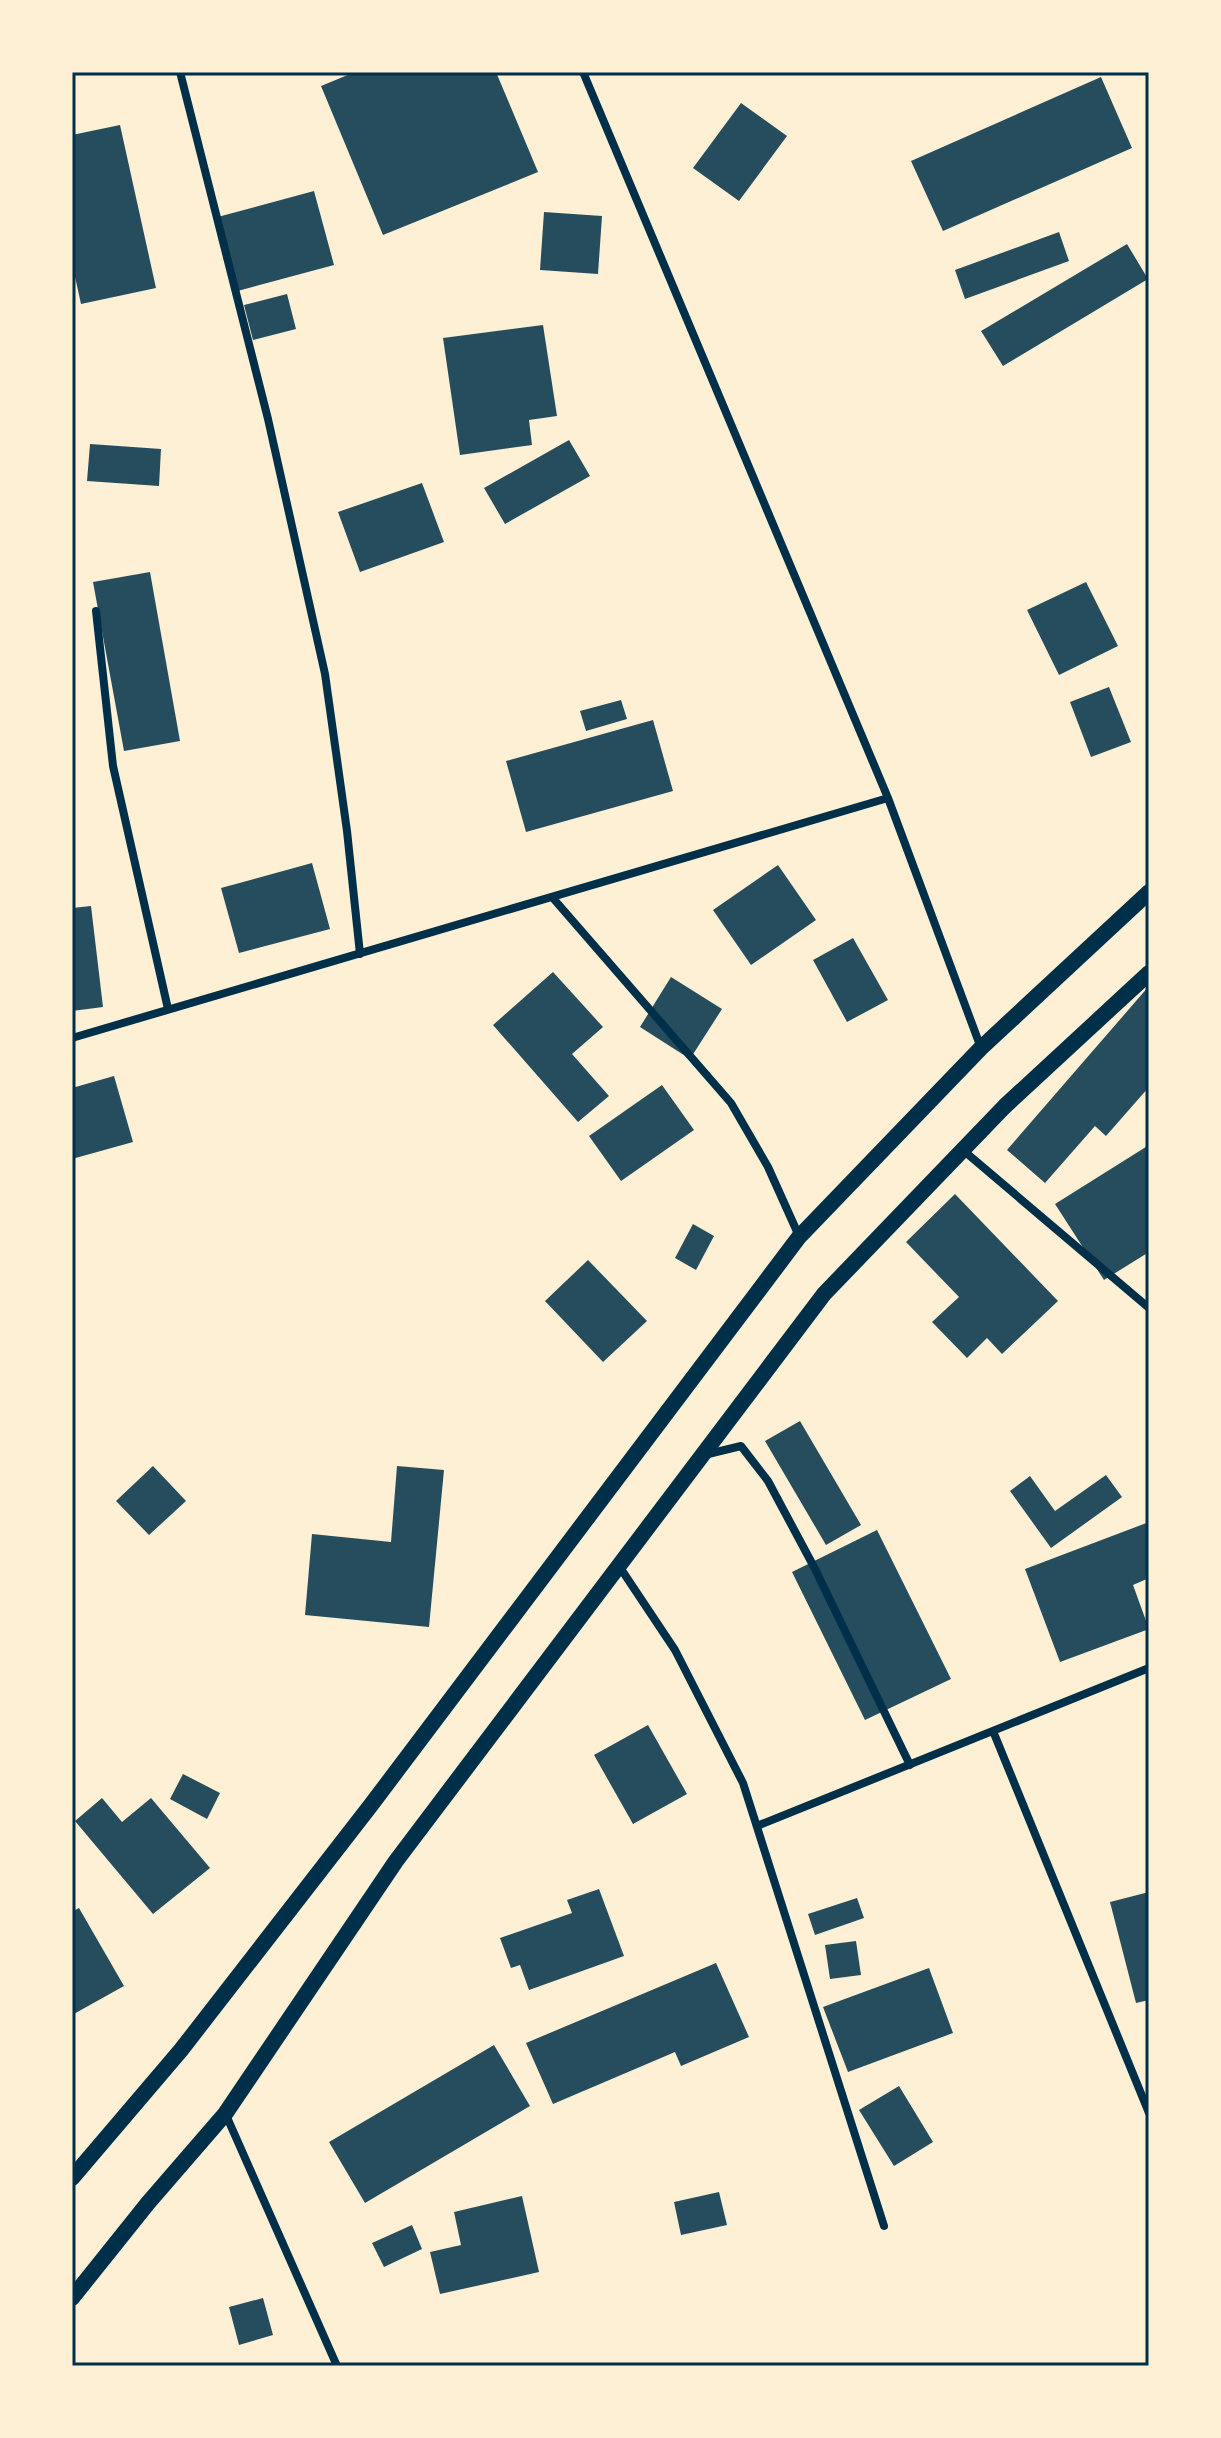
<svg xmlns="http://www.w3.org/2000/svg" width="1221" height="2438" font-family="'DejaVu Sans',sans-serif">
	<rect width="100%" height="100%" fill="#fdf0d5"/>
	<path fill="#264d5e" d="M355,72H496L538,172L383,235L321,86Z
		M1101,77L1132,148L943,231L911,161Z
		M741,103L787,136L739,201L693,168Z
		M120,125L156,288L81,304L72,263V135Z
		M314,191L334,265L234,292L214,218Z
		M544,212L602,216L598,274L540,270Z
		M1059,232L1069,261L965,299L955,270Z
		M1127,244L1148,279L1003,366L981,331Z
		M287,294L296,329L253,340L244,305Z
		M543,325L557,416L529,420L532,445L460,455L443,338Z
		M569,440L590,476L505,524L484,488Z
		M90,444L161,449L159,486L87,481Z
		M422,483L444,542L360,572L338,512Z
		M150,572L180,741L124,751L93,582Z
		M1086,582L1118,646L1059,675L1027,610Z
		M1109,687L1131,742L1091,757L1070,702Z
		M621,700L627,719L586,731L580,711Z
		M653,720L673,791L526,832L506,761Z
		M312,863L330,929L239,953L221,888Z
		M778,865L816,920L751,965L713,910Z
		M91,906L103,1007L72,1011V908Z
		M853,938L888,1000L847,1022L813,960Z
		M553,972L603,1027L572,1054L609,1096L578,1122L493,1025Z
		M671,977L722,1009L690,1059L640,1027Z
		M1149,986V1087L1106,1136L1095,1126L1045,1183L1007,1150Z
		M114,1076L133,1142L72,1159V1088Z
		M662,1085L694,1130L621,1181L589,1136Z
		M1149,1145V1252L1104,1280L1055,1204Z
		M955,1194L1058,1301L1002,1354L987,1338L967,1358L932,1322L959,1297L906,1242Z
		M693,1224L714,1236L696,1270L675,1258Z
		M588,1260L647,1321L603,1362L545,1301Z
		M800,1421L861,1525L826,1545L765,1441Z
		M153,1466L186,1501L149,1535L116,1501Z
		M397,1466L444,1470L429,1627L305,1615L312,1534L391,1542Z
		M1106,1475L1122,1497L1051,1548L1010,1491L1030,1476L1055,1511Z
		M1149,1522V1578L1133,1585L1149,1629L1060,1662L1025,1569Z
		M877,1530L951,1679L865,1720L792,1572Z
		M648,1725L687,1794L633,1824L594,1755Z
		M183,1774L220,1793L207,1819L170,1799Z
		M102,1798L122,1822L151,1798L210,1868L153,1914L75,1821Z
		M599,1889L624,1956L529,1990L520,1965L511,1968L500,1938L572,1913L567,1900Z
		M1149,1892V2000L1136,2003L1110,1902Z
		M857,1898L864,1918L815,1935L808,1914Z
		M79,1908L124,1986L72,2015V1912Z
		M856,1941L861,1975L830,1979L825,1945Z
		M716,1963L749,2037L681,2066L675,2052L553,2104L526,2043Z
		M929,1968L953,2033L848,2072L823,2007Z
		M494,2045L530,2106L365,2203L329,2142Z
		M899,2086L933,2142L894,2166L859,2110Z
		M719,2192L727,2225L681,2235L674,2202Z
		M522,2196L539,2272L440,2294L430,2252L461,2245L454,2212Z
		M412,2225L422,2249L384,2267L372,2243Z
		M263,2298L273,2335L239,2345L229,2307Z"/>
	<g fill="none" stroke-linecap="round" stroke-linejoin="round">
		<path stroke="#003049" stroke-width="8" d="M180,72L268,419L325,674L347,831L360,954
			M583,72L888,798L981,1048
			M96,611L113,766L168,1009
			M552,897L731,1103L768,1167L799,1236
			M72,1038L888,798
			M964,1151L1149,1308
			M704,1455L741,1446L768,1481L814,1567L910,1765
			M619,1566L675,1650L743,1783L884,2226
			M993,1731L1149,2113
			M757,1826L1149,1668
			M226,2115L337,2366"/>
		<path stroke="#003049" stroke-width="16" d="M72,2178L181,2050L371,1805L799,1237L981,1048L1149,892
			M72,2298L148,2203L225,2114L396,1861L824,1294L1005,1106L1149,973"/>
	</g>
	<rect width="1221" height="2438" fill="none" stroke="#fdf0d5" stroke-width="148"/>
	<rect x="74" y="74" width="1073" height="2290" fill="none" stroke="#003049" stroke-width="3"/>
</svg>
